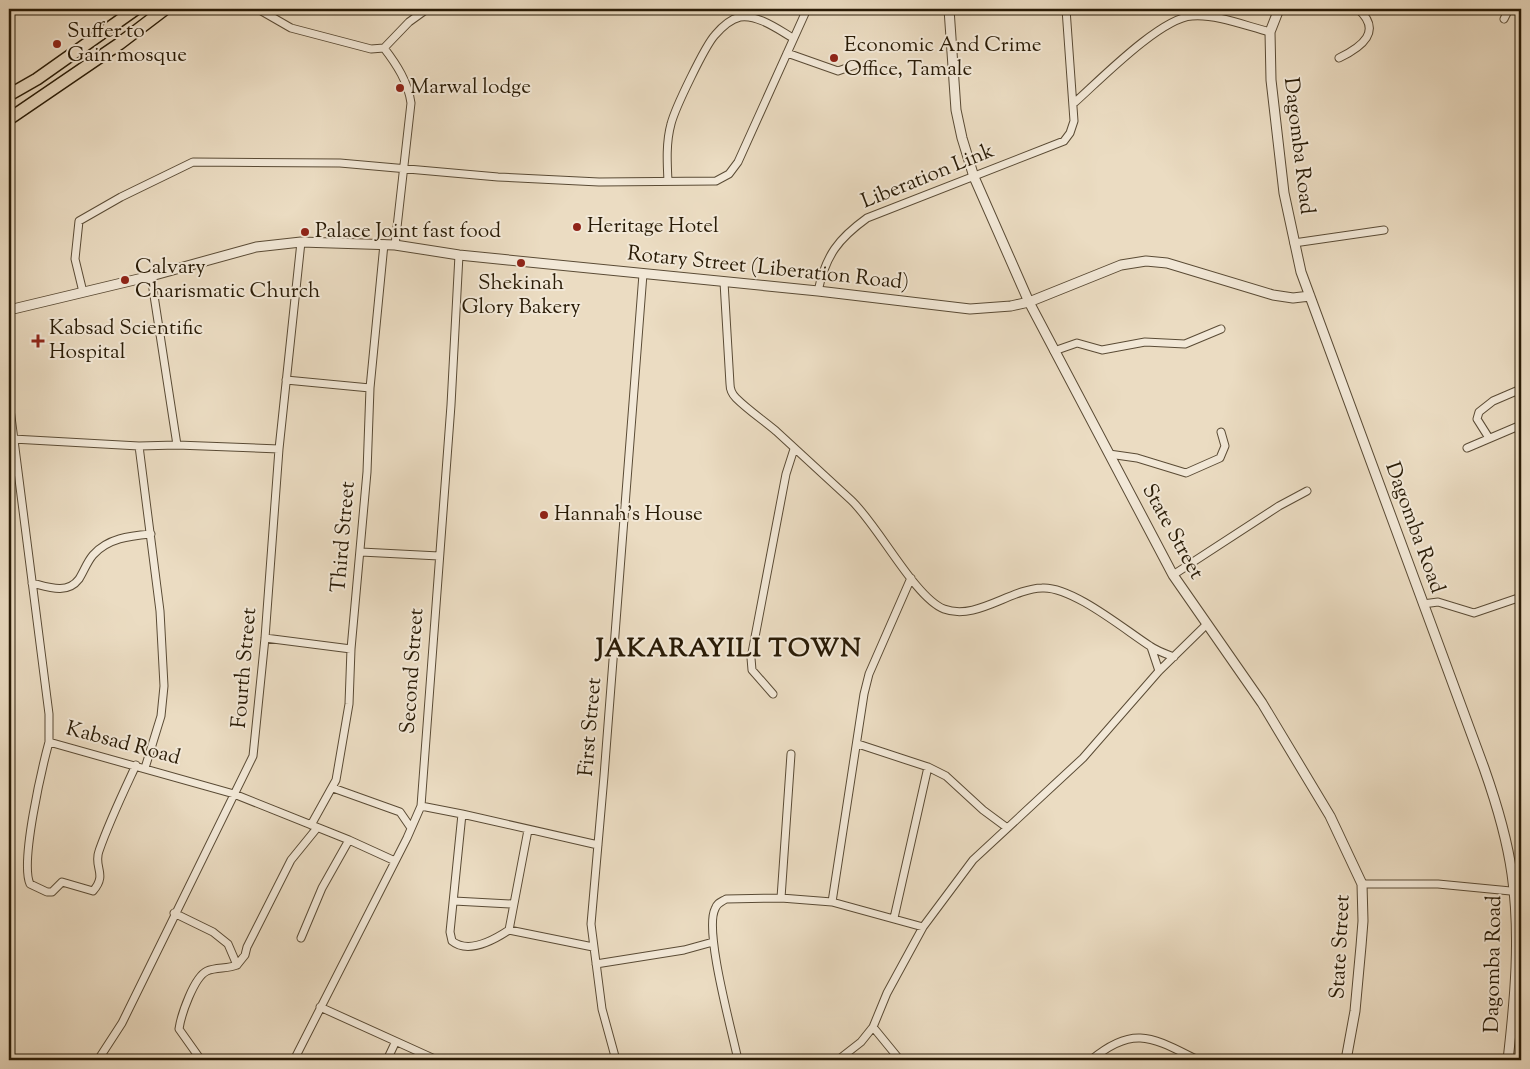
<svg xmlns="http://www.w3.org/2000/svg" width="1530" height="1069" font-family="'Sorts Mill Goudy',serif">
	<rect width="100%" height="100%" fill="#ebdcc2"/>
	<filter id="stains"><feTurbulence type="fractalNoise" baseFrequency=".004" numOctaves="4"/><feColorMatrix values="0 0 0 0 .2 0 0 0 0 .09 0 0 0 0 .02 0 0 0 .5 -.17"/></filter>
	<radialGradient id="worn" r=".72"><stop offset=".6" stop-color="#630" stop-opacity="0"/><stop offset="1" stop-color="#630" stop-opacity=".3"/></radialGradient>
	<g fill="none" stroke-linecap="round" stroke-linejoin="round">
		<path stroke="#766750" stroke-width="2" d="M9,1057L10,1060"/>
		<defs>
			<path id="minor" d="M258,9L291,28L371,49L384,48
				M9,11L19,9
				M1504,19L1509,9
				M787,53L838,71L855,65
				M1339,58C1362,47 1383,31 1358,9
				M1073,104C1099,81 1160,18 1192,16C1217,14 1246,26 1270,32
				M668,181C667,162 666,142 671,124C675,108 705,46 715,35C721,28 731,19 740,17C757,14 779,30 793,38
				M1294,243L1384,230
				M395,245L411,103C408,82 397,65 384,48L409,22L427,9
				M151,276L177,445
				M724,282L730,384C730,389 732,394 736,398C748,410 763,420 776,431C801,454 826,477 851,500C878,525 915,598 944,609C976,621 1010,589 1042,588C1072,586 1125,630 1150,646C1157,651 1166,654 1174,657
				M818,291C826,255 838,239 867,218L1064,141L1070,133L1074,121L1066,9
				M83,292L75,259L79,221L121,197L193,162L340,163L498,177L599,182L716,181L729,174L738,162L807,9
				M1054,351L1077,343L1102,350L1145,342L1185,344L1221,329
				M286,380L370,388
				M9,401L49,714V742L234,794L349,840L395,861
				M1489,438L1477,419L1479,412L1493,401L1521,389
				M13,439L139,446L177,445L279,449
				M139,446L160,611L164,686L161,716L145,768
				M1467,448L1521,425
				M1109,454L1137,458L1186,473L1220,458L1225,446L1221,432
				M361,552L439,556
				M1173,575L1279,506L1307,491
				M32,583C48,587 67,595 79,579C84,571 87,562 93,555C108,538 130,536 151,534
				M1423,604L1438,602L1474,613L1521,597
				M265,638L351,649
				M1151,647L1159,671
				M773,694L752,670L751,658L786,474L794,449
				M49,742C42,768 20,862 30,884L47,892H52L62,882L93,891C108,874 93,867 99,851C109,822 123,793 136,765
				M858,744L928,767L946,776L983,810L1006,827
				M333,788L400,812L411,828
				M421,806L462,814L598,845
				M462,814L450,932L452,941C468,954 494,940 509,930
				M311,825L336,780L349,704L351,649L367,472L370,388L384,244
				M528,830L509,930L593,947
				M1362,884H1438L1521,892
				M781,898L791,754
				M454,901L512,904
				M832,902L864,694L869,674L911,578
				M174,913L213,932L228,944L237,965
				M894,918L928,767
				M301,938L322,888L349,840
				M596,964L684,950L713,942
				M320,1007L437,1060
				M873,1027L900,1060
				M98,1060L122,1023L253,756L265,638L279,449L301,242
				M201,1060L179,1029C181,1015 194,977 207,971C216,967 228,969 237,965L245,955L247,947L291,860L317,828
				M294,1060L407,838L421,806L451,405L459,255
				M387,1060L395,1043
				M616,1060L602,1009L591,924L604,776L643,274
				M738,1060C732,1031 704,931 715,909C717,903 721,902 726,899L781,898L832,902L923,927
				M838,1060L861,1042L873,1027L887,993L923,927L973,860L1083,758L1159,671L1207,624
				M1091,1060C1134,1024 1153,1038 1198,1060"/>
			<path id="tertiary" d="M949,9L956,110L962,138L974,177L1029,302L1173,575L1262,703L1330,816L1362,884L1363,921L1361,946L1355,1011L1346,1060
				M1279,9L1270,32L1271,80L1284,193L1301,272L1484,768C1496,802 1507,838 1512,874C1521,936 1515,999 1508,1060
				M9,310L151,276L256,247L301,242L395,245L459,255L818,291L970,309L1011,306L1029,302L1121,265L1146,261L1167,263L1273,295L1293,298L1310,296"/>
			<path id="trunk" d="M9,95L37,79L136,9
				M9,119L119,44L165,9"/>
		</defs>
		<use href="#minor" stroke="#5a4b35" stroke-width="9"/>
		<use href="#tertiary" stroke="#5a4b35" stroke-width="11"/>
		<use href="#trunk" stroke="#291b06" stroke-width="14"/>
		<use href="#minor" stroke="#f2e8d7" stroke-width="7"/>
		<use href="#tertiary" stroke="#f2e8d7" stroke-width="9"/>
		<use href="#trunk" stroke="#ebdcc2" stroke-width="11"/>
	</g>
	<g fill="#8f2418" stroke="#f2e8d7" stroke-width="2">
		<circle cx="57" cy="44" r="5"/>
		<circle cx="834" cy="58" r="5"/>
		<circle cx="400" cy="88" r="5"/>
		<circle cx="577" cy="227" r="5"/>
		<circle cx="305" cy="232" r="5"/>
		<circle cx="521" cy="263" r="5"/>
		<circle cx="125" cy="280" r="5"/>
		<path d="M35.5 333.5h5v5h5v5h-5v5h-5v-5h-5v-5h5z"/>
		<circle cx="544" cy="515" r="5"/>
	</g>
	<g text-anchor="middle" dominant-baseline="central" stroke-width="4" stroke-linejoin="round" paint-order="stroke">
		<g font-size="21" fill="#291b06" stroke="#f2e8d7" text-anchor="start">
			<text x="67" y="32">Suffer to<tspan x="67" dy="24">Gain mosque</tspan></text>
			<text x="844" y="46">Economic And Crime<tspan x="844" dy="24">Office, Tamale</tspan></text>
			<text x="410" y="88">Marwal lodge</text>
			<text x="587" y="227">Heritage Hotel</text>
			<text x="315" y="232">Palace Joint fast food</text>
			<text x="135" y="268">Calvary<tspan x="135" dy="24">Charismatic Church</tspan></text>
			<text x="521" y="284" text-anchor="middle">Shekinah<tspan x="521" dy="24">Glory Bakery</tspan></text>
			<text x="49" y="329">Kabsad Scientific<tspan x="49" dy="24">Hospital</tspan></text>
			<text x="554" y="515">Hannah's House</text>
		</g>
		<g font-size="21" fill="#291b06" stroke="#f2e8d7">
			<text transform="translate(1298 146) rotate(83)">Dagomba Road</text>
			<text transform="translate(928 177) rotate(-22)">Liberation Link</text>
			<text transform="translate(768 269) rotate(6)">Rotary Street (Liberation Road)</text>
			<text transform="translate(1414 528) rotate(70)">Dagomba Road</text>
			<text transform="translate(1172 532) rotate(61)">State Street</text>
			<text transform="translate(344 537) rotate(-85)">Third Street</text>
			<text transform="translate(245 668) rotate(-85)">Fourth Street</text>
			<text transform="translate(413 671) rotate(-86)">Second Street</text>
			<text transform="translate(591 727) rotate(-85)">First Street</text>
			<text transform="translate(123 744) rotate(15)">Kabsad Road</text>
			<text transform="translate(1341 947) rotate(-87)">State Street</text>
			<text transform="translate(1494 964) rotate(-89)">Dagomba Road</text>
		</g>
		<g font-size="26" font-weight="bold" letter-spacing="1" fill="#291b06" stroke="#f2e8d7">
			<text x="729" y="649">JAKARAYILI TOWN</text>
		</g>
	</g>
	<rect width="1530" height="1069" fill="none" stroke="#ebdcc2" stroke-width="30"/>
	<rect x="10" y="10" width="1510" height="1049" fill="none" stroke="#291b06" stroke-width="2.5"/>
	<rect x="15" y="15" width="1500" height="1039" fill="none" stroke="#291b06"/>
	<rect width="100%" height="100%" filter="url(#stains)"/>
	<rect width="100%" height="100%" fill="url(#worn)"/>
</svg>
